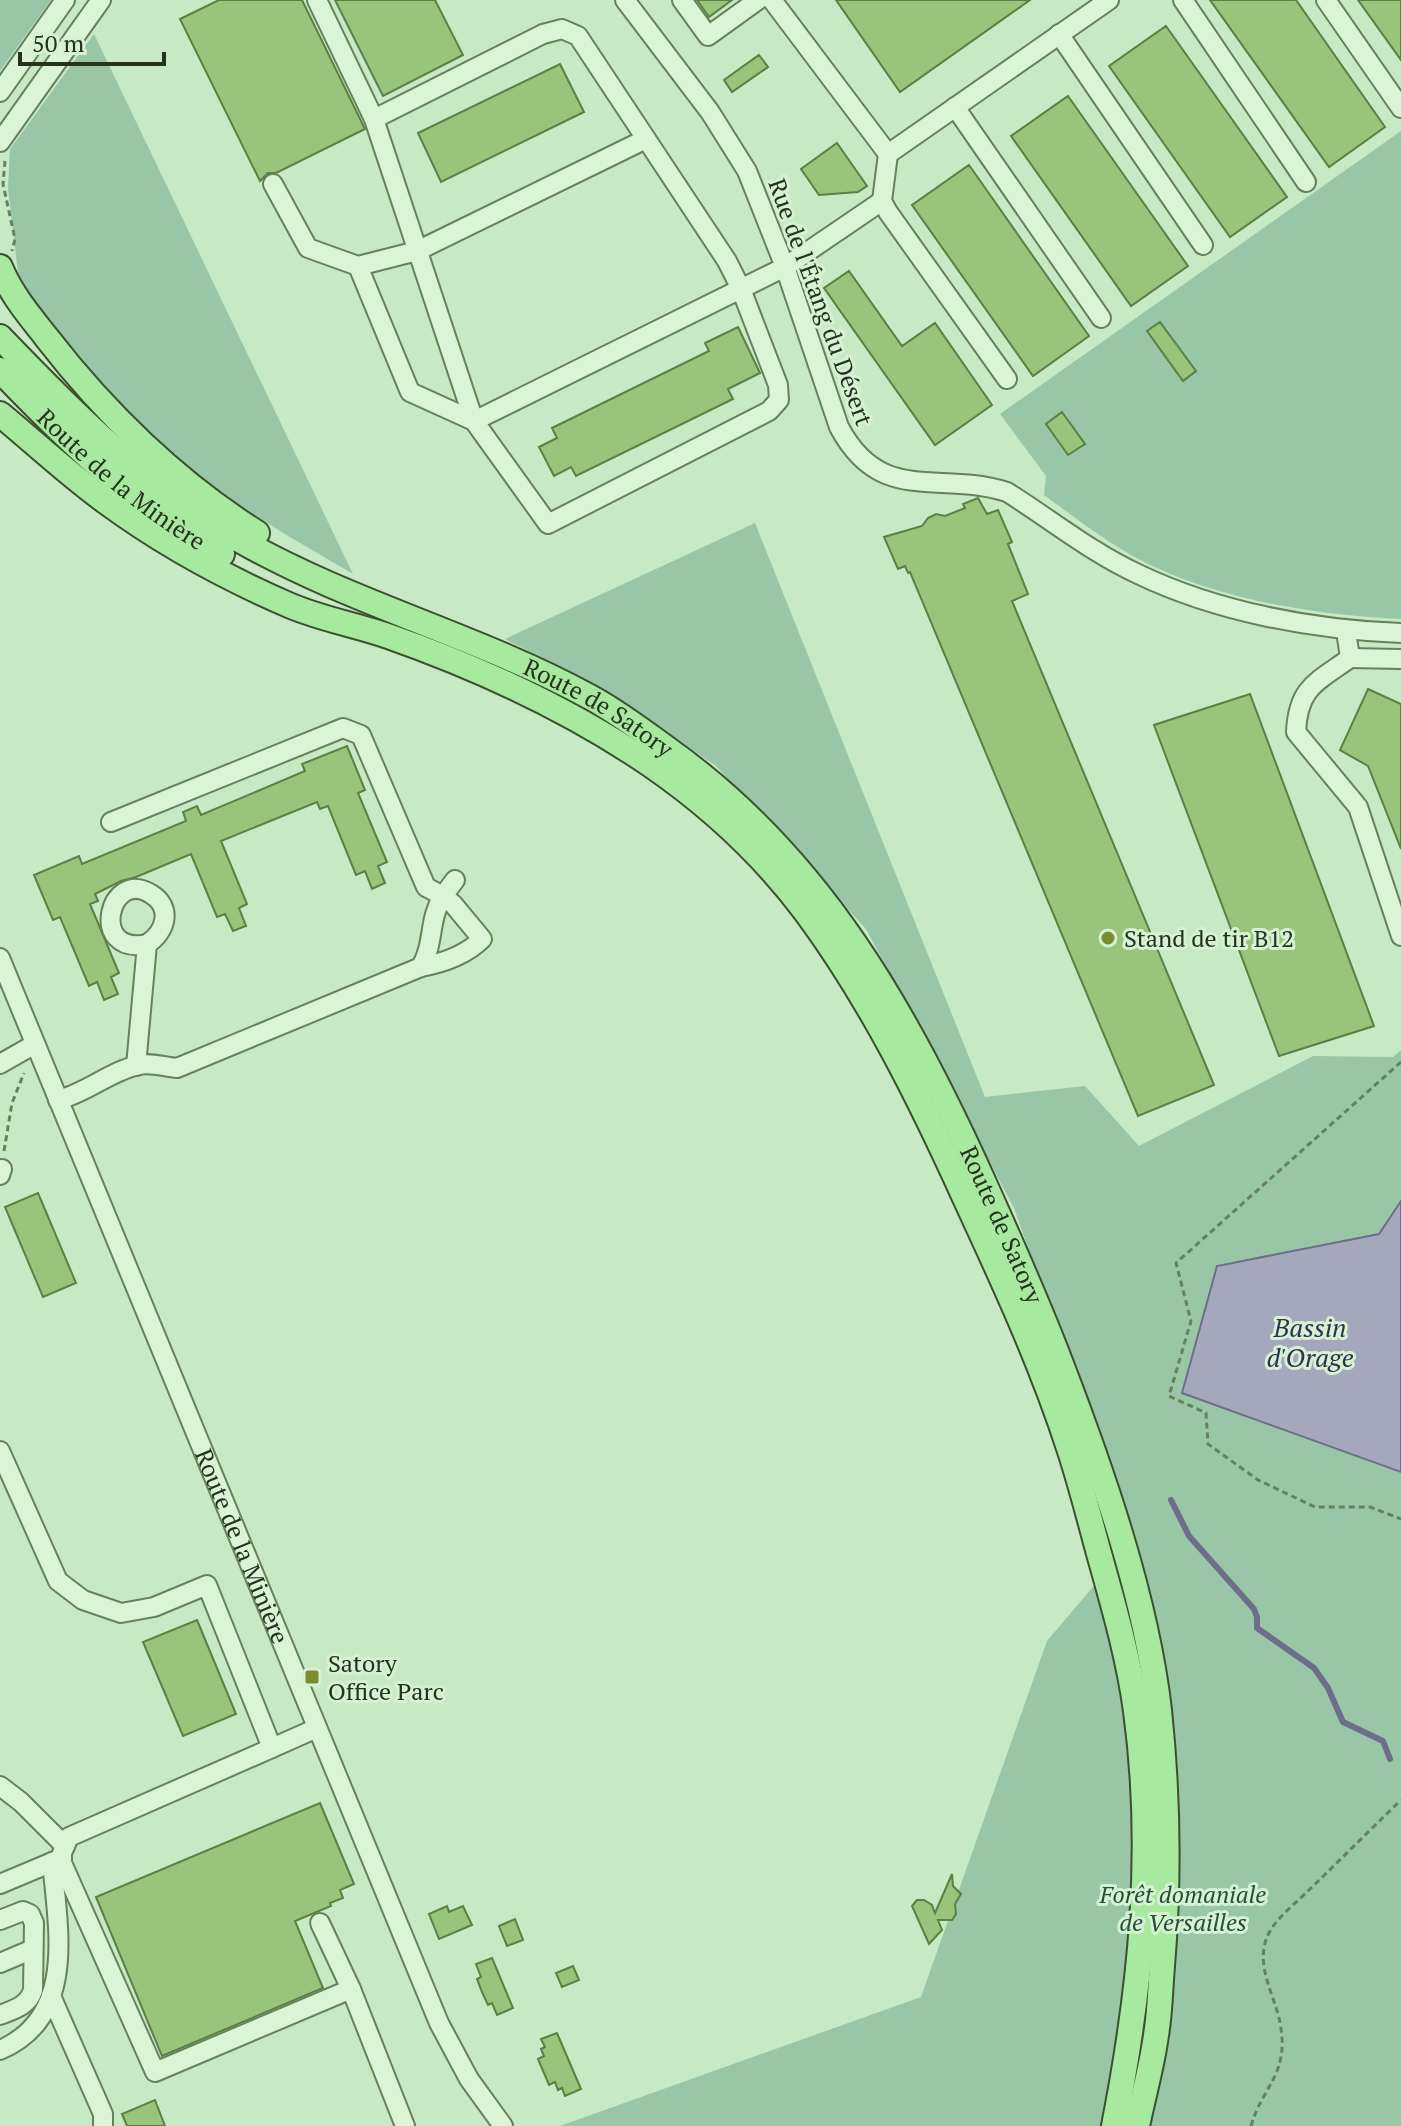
<svg xmlns="http://www.w3.org/2000/svg" width="1401" height="2126" font-family="'PT Serif',serif">
	<rect width="100%" height="100%" fill="#c7e9c3"/>
	<path fill="#98c6a6" d="M0,0H51L0,71Z
		M94,34L353,574L283,533L213,488L147,430L86,372L19,281L8,188L10,149Z
		M1401,131V619C1319,615 1232,602 1157,568C1116,550 1080,521 1044,495L1046,476L1000,414Z
		M755,523L985,1097L1085,1086L1139,1146L1313,1056L1393,1057L1401,1050V2126H560L921,1997L1047,1641L1126,1548L1069,1363L1014,1208L866,929L716,766L607,692L505,639Z"/>
	<path fill="#a5a7bd" stroke="#6d6f8a" stroke-width="2" d="M1401,1201V1472L1182,1393L1217,1266L1379,1234Z"/>
	<g fill="none" stroke-linecap="round" stroke-linejoin="round">
		<path stroke="#6d6f8a" stroke-width="6" d="M1171,1500L1189,1536L1254,1609L1257,1617V1628L1314,1668L1328,1688L1343,1722L1383,1741L1390,1759"/>
	</g>
	<path fill="#99c47c" stroke="#5c7f44" stroke-width="2" d="M219,0H302L365,129L276,173H268L260,181L180,19Z
		M335,0H435L463,55L383,96Z
		M697,0H732L709,17Z
		M836,0H1030L900,92Z
		M1210,0H1296L1385,127L1329,167Z
		M1358,0H1401V60Z
		M1166,26L1287,197L1230,237L1109,66Z
		M759,55L768,67L732,92L724,80Z
		M560,64L584,112L441,182L418,133Z
		M1068,96L1188,266L1131,306L1011,136Z
		M837,143L867,186L858,192L819,195L801,169Z
		M969,165L1089,336L1033,376L912,205Z
		M849,271L902,346L935,323L992,405L935,445L824,288Z
		M1160,322L1196,371L1183,381L1147,331Z
		M738,327L760,373L728,389L733,399L576,476L571,467L554,476L539,447L557,438L552,428L709,351L705,343Z
		M1062,412L1085,444L1068,455L1046,424Z
		M978,498L987,514L998,510L1012,542L1008,544L1028,594L1012,601L1214,1085L1138,1116L910,572L908,573L905,566L898,569L884,537L922,526L928,518L936,514L945,516L965,508L963,504Z
		M1368,689L1401,704V849L1368,766L1340,750Z
		M1250,694L1374,1026L1279,1056L1154,725Z
		M347,746L365,790L358,793L387,862L378,866L385,883L372,889L365,871L356,875L328,806L320,809L317,802L221,841L247,904L239,908L246,926L233,931L225,914L217,917L191,854L136,877L121,881L95,894L98,901L90,904L119,973L111,977L118,994L104,1000L97,982L89,986L60,917L53,920L34,875L79,856L82,864L186,821L183,812L197,806L201,815L305,771L302,764Z
		M38,1193L76,1283L43,1297L5,1207Z
		M197,1620L236,1714L183,1736L143,1642Z
		M320,1803L354,1884L340,1890L343,1898L330,1903L331,1906L295,1921L323,1988L162,2056L96,1897Z
		M952,1874L953,1886L961,1894L955,1904L956,1914L952,1920H938L942,1930L929,1944L912,1906L917,1900H924L932,1905L935,1913Z
		M447,1906L449,1912L463,1906L472,1925L439,1939L429,1914Z
		M515,1919L523,1940L507,1946L499,1926Z
		M492,1958L513,2008L497,2015L492,2003L488,2005L482,1992L477,1979L481,1977L476,1964Z
		M573,1966L579,1980L562,1987L556,1973Z
		M557,2033L581,2089L565,2096L562,2088L558,2090L555,2082L549,2085L538,2059L544,2056L541,2049L545,2047L541,2039Z
		M155,2100L165,2126H127L122,2114Z"/>
	<g fill="none" stroke-linecap="round" stroke-linejoin="round">
		<defs>
			<g id="minor">
				<path d="M317,0L374,119L474,421L548,524L769,411L779,400L778,385L741,289L727,261L578,36L562,29L543,34L374,119"/>
				<path d="M625,0L710,112L747,171L785,267L839,427C881,506 938,470 1007,492C1050,519 1092,553 1138,574C1217,612 1314,630 1401,633"/>
				<path d="M682,0L708,36L758,0"/>
				<path d="M772,0L888,154L1109,0"/>
				<path d="M1183,0L1306,182"/>
				<path d="M1326,0L1401,108"/>
				<path d="M1059,34L1203,245"/>
				<path d="M0,92L65,0"/>
				<path d="M955,107L1101,318"/>
				<path d="M0,142L101,0"/>
				<path d="M888,154L882,201L888,212L1007,379"/>
				<path d="M273,184L308,248L358,266L417,251L646,139"/>
				<path d="M358,266L410,392L474,421L785,267L882,201"/>
				<path d="M1346,631L1350,658C1317,682 1298,687 1296,732L1358,807L1401,936"/>
				<path d="M1350,658L1401,659"/>
				<path d="M111,822L343,728L361,735L426,887L443,896C428,920 435,942 421,967C443,963 465,956 482,939L453,904L443,896L455,880"/>
				<path id="s1" d="M0,958L439,2023L469,2079L503,2126"/>
				<path d="M0,1064L35,1044"/>
				<path d="M136,1066L147,944C88,956 109,867 151,894C173,907 166,932 147,944"/>
				<path d="M58,1100C87,1093 110,1071 139,1065C150,1062 165,1067 177,1068L421,967"/>
				<path d="M0,1175L2,1169"/>
				<path d="M0,1451L58,1581L83,1600L121,1613L154,1607L207,1585L272,1748L317,1728"/>
				<path d="M272,1748L69,1837L62,1853V1863L155,2072L351,1989L405,2126"/>
				<path d="M0,1786L21,1802L65,1846"/>
				<path d="M0,1884L62,1858"/>
				<path d="M0,1920L23,1911L30,1914L34,1923L33,1990C28,2006 15,2009 0,2015"/>
				<path d="M320,1923L351,1989"/>
				<path d="M0,1963L33,1949"/>
				<path d="M51,1996L103,2114V2126"/>
				<path d="M0,2050C77,2017 58,1929 52,1862"/>
			</g>
			<g id="major">
				<path d="M0,267C11,294 29,315 47,338C104,412 177,483 257,533"/>
				<path id="s2" d="M0,337C73,413 146,487 238,539C349,603 476,635 588,696C615,710 641,730 666,748C820,857 908,1014 984,1183C1011,1243 1038,1303 1061,1364C1102,1471 1146,1597 1159,1710C1168,1795 1169,1881 1162,1966C1160,1989 1160,2012 1156,2035C1152,2066 1143,2096 1137,2126"/>
				<path id="s3" d="M0,370C66,439 137,508 222,554"/>
				<path d="M0,414C35,443 68,474 105,501C162,543 226,578 291,606C322,619 356,625 388,636C482,669 569,709 651,765C709,805 764,856 806,912C871,1000 920,1099 965,1198C1003,1280 1041,1362 1069,1448C1081,1484 1090,1521 1100,1557C1114,1607 1129,1659 1136,1711C1155,1851 1141,1988 1114,2126"/>
			</g>
		</defs>
		<use href="#minor" stroke="#66825c" stroke-width="22"/>
		<use href="#major" stroke="#3b5030" stroke-width="28"/>
		<path stroke="#66825c" stroke-width="3" stroke-dasharray="6 4" stroke-linecap="butt" d="M5,161L3,184L15,239L12,251
			M1401,1062L1176,1263L1191,1321L1169,1396L1206,1413L1208,1444L1258,1480L1315,1507H1370L1401,1519
			M4,1151L12,1103L24,1073
			M1251,2126C1263,2085 1290,2074 1280,2023C1275,1995 1254,1965 1268,1935C1276,1918 1296,1903 1309,1890C1340,1860 1370,1830 1401,1800"/>
		<use href="#minor" stroke="#d9f5d5" stroke-width="18"/>
		<use href="#major" stroke="#a7e99e" stroke-width="24"/>
	</g>
	<g fill="#7b8b31" stroke="#d5f2d2" stroke-width="3">
		<circle cx="1108" cy="938" r="8"/>
		<rect x="304" y="1669" width="16" height="16" rx="4"/>
	</g>
	<g text-anchor="middle" dominant-baseline="central" stroke-width="6" stroke-linejoin="round" paint-order="stroke">
		<g font-size="24" fill="#25331e" stroke="#d5f2d2">
			<text transform="translate(821 302) rotate(70)">Rue de l'Étang du Désert</text>
			<text stroke="none"><textPath href="#s3" startOffset="164">Route de la Minière</textPath></text>
			<text stroke="none"><textPath href="#s2" startOffset="712">Route de Satory</textPath></text>
			<text stroke="none"><textPath href="#s2" startOffset="1382">Route de Satory</textPath></text>
			<text stroke="none"><textPath href="#s1" startOffset="636">Route de la Minière</textPath></text>
		</g>
		<g font-size="24" fill="#25331e" stroke="#d5f2d2" text-anchor="start">
			<text x="1124" y="938">Stand de tir B12</text>
			<text x="328" y="1663">Satory<tspan x="328" dy="28">Office Parc</tspan></text>
		</g>
		<g font-size="24" font-style="italic" fill="#274e38" stroke="#d5f2d2">
			<text x="1183" y="1894">Forêt domaniale<tspan x="1183" dy="28">de Versailles</tspan></text>
		</g>
		<g font-size="26" font-style="italic" fill="#332f51" stroke="#d5f2d2">
			<text x="1310" y="1327">Bassin<tspan x="1310" dy="30">d'Orage</tspan></text>
		</g>
	</g>
	<path d="M20 52v12h144v-12" fill="none" stroke="#25331e" stroke-width="4"/>
	<text x="32" y="52" font-size="24" fill="#25331e" stroke="#d5f2d2" stroke-width="6" paint-order="stroke">50 m</text>
</svg>
